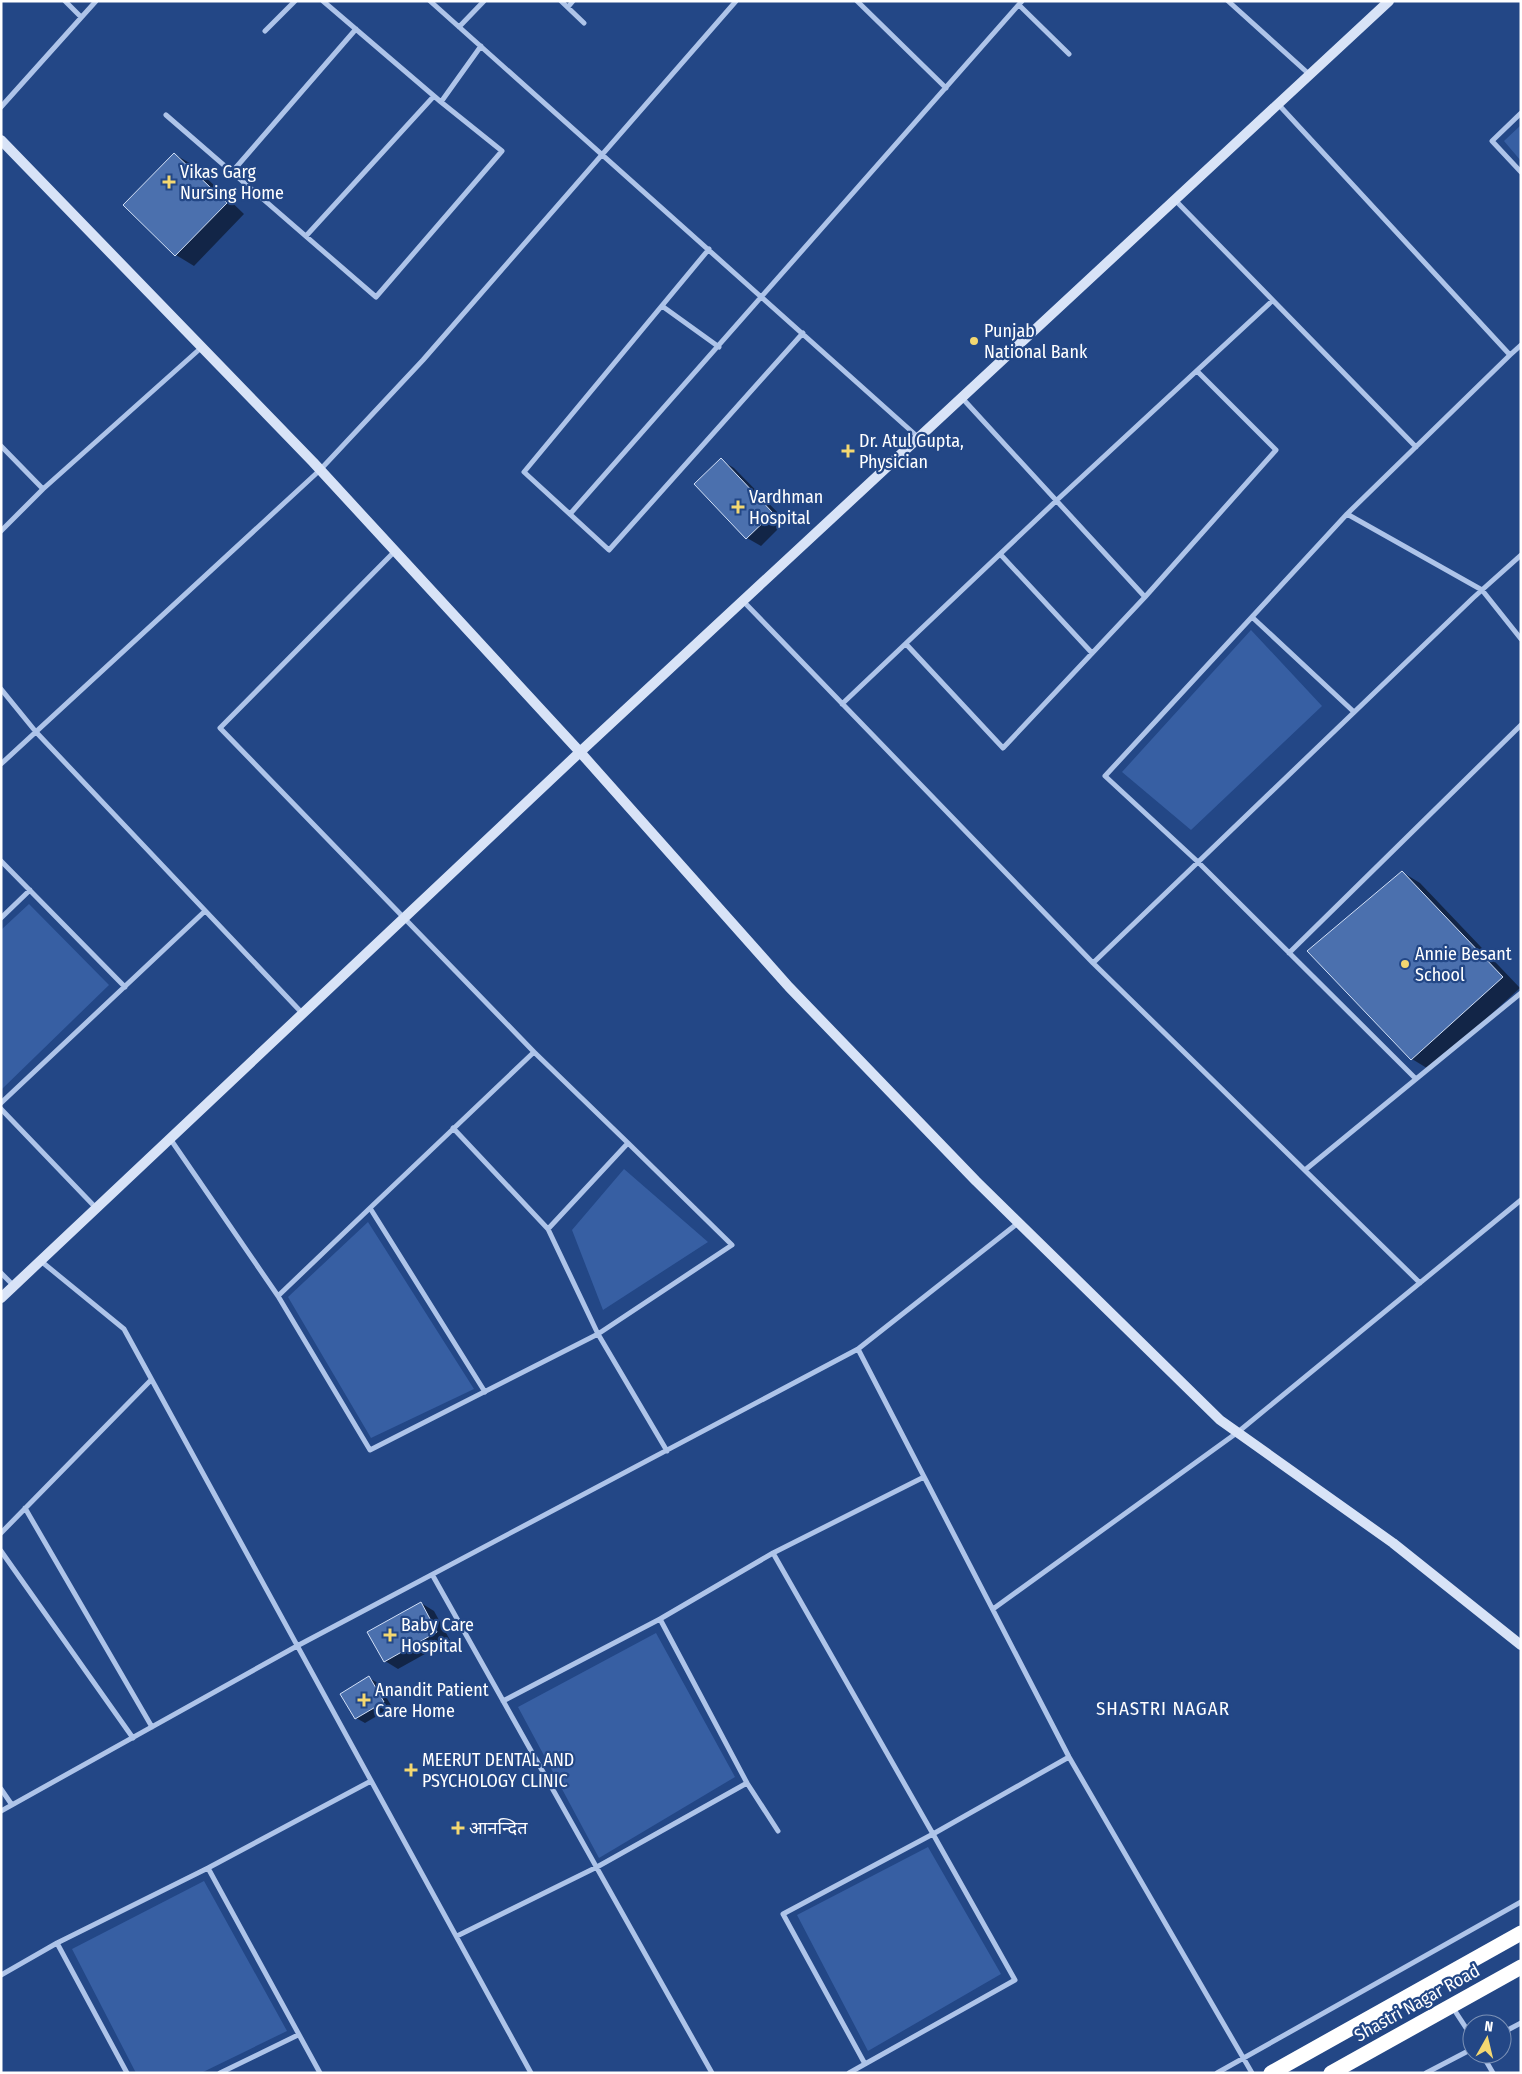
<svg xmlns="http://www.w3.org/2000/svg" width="1522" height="2074" font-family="'Fira Sans Condensed','Noto Sans Devanagari',sans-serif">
	<rect width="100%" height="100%" fill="#234786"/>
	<path fill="#375fa3" d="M1521,125V161L1504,141Z
		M1251,630L1322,706L1191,830L1122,772Z
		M29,904L109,985L1,1090V930Z
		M624,1169L708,1242L603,1310L572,1230Z
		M368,1222L474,1389L371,1438L288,1297Z
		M656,1633L735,1777L599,1858L518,1707Z
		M928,1847L1001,1974L868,2051L797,1915Z
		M204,1881L287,2031L201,2073H136L72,1949Z"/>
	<path fill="#0007" d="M174,154L193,165L244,214L194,266L176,255Z
		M721,460L734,468L786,521L761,546L747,538Z
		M1402,872L1420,883L1520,988L1430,1070L1412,1059Z
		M421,1603L434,1611L450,1640L398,1669L385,1661Z
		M369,1678L378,1683L392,1707L365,1723L356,1718Z"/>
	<path fill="#4b70ae" stroke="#d2e0f7" d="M174,153L227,203L175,256L123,205Z
		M721,458L773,513L746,539L694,484Z
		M1402,871L1503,977L1411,1060L1307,951Z
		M421,1602L437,1632L384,1662L367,1632Z
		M369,1676L384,1702L355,1719L340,1694Z"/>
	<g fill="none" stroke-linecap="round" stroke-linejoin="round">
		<path stroke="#aec4e9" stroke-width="5" d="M65,1L81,17
			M323,1L441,102
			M430,1L919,438
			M561,1L584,23
			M857,1L946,88
			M1228,1L1310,75
			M1019,5L1069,54
			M568,7L573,1
			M459,27L484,1
			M265,31L295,1
			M1278,104L1510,355L1521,345
			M1,107L96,1
			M1521,113L1492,141L1521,172
			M166,115L376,297L502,151L441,102L481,46
			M232,172L356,29
			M1175,200L1416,447
			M306,236L434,96
			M709,249L524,472L609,550L803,333
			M662,306L719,347
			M963,399L1145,597L1276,450L1197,371
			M1,446L43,489L202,347
			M570,514L1022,1
			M1347,514L1510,355
			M1,531L43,489
			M395,551L220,728L534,1052
			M1001,555L1092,653
			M743,601L1093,963L1420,1283
			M1252,617L1354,712
			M906,644L1003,748L1145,597
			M1,689L36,732L303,1014
			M842,704L1057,500L1272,301
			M1,764L320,470L423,360L736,1
			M1,861L125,987
			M1,918L30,890
			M1289,953L1521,725
			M1093,963L1473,598L1521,555
			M1416,1079L1198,862L1105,776L1347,514L1482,590L1521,639
			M1,1103L205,911
			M1,1109L97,1209
			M453,1128L548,1229
			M171,1140L278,1296
			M628,1143L732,1245L598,1334L548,1229Z
			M1305,1170L1521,993
			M370,1208L534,1052L628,1143
			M42,1262L124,1329L531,2073
			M1,1273L14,1286
			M858,1349L1018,1223
			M485,1392L370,1208L278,1296L370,1450L598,1334L667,1451
			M25,1508L152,1727
			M1,1533L151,1380
			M1,1551L133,1738
			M773,1553L924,1477
			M433,1576L712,2073
			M993,1609L1238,1432L1521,1200
			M660,1619L773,1553L933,1834L1069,1757
			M747,1783L778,1831
			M1,1789L12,1805
			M1,1811L297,1646L858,1349L1069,1757L1252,2073
			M208,1868L371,1781
			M457,1936L597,1867L747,1783L660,1619L503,1701
			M1,1975L57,1943
			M1453,2008L1472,2037
			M1502,2033L1521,2023
			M1482,2054L1493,2073
			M127,2073L57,1943L208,1868L320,2073
			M220,2073L298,2035
			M849,2073L865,2064L1015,1980L933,1834L783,1914L865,2064
			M1217,2073L1521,1902
			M1426,2073L1472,2049"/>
		<path stroke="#d8e3f7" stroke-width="10" d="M1,140L313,462L580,752L789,987L976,1181L1220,1420L1393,1543L1521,1645
			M1,1298L580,752L1389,1"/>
		<path stroke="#fff" stroke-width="15" d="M1271,2073L1521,1933
			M1331,2073L1521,1967"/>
	</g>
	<g fill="#f4d871" stroke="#234786" stroke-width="2">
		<path d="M166.5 174.5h5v5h5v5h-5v5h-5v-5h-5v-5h5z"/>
		<circle cx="974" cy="341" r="5"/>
		<path d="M845.5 443.5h5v5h5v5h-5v5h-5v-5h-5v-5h5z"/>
		<path d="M735.5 499.5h5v5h5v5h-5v5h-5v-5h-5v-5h5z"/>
		<circle cx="1405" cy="964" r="5"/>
		<path d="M387.5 1627.5h5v5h5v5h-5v5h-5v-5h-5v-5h5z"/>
		<path d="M361.5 1692.5h5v5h5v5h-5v5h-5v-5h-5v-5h5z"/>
		<path d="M408.5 1762.5h5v5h5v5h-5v5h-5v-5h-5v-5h5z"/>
		<path d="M455.5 1820.5h5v5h5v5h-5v5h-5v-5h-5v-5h5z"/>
	</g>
	<g text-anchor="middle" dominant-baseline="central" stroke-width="4.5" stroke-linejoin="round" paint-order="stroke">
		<g font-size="18" fill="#fff" stroke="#234786" text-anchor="start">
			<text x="180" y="172">Vikas Garg<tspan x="180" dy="21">Nursing Home</tspan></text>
			<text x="984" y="331">Punjab<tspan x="984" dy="21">National Bank</tspan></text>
			<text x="859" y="441">Dr. Atul Gupta,<tspan x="859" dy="21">Physician</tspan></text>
			<text x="749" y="497">Vardhman<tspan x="749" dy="21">Hospital</tspan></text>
			<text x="1415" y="954">Annie Besant<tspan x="1415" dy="21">School</tspan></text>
			<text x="401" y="1625">Baby Care<tspan x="401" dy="21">Hospital</tspan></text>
			<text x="375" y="1690">Anandit Patient<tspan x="375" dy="21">Care Home</tspan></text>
			<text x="422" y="1760">MEERUT DENTAL AND<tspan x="422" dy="21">PSYCHOLOGY CLINIC</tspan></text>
			<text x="469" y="1828">आनन्दित</text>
		</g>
		<g font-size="18" fill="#fff" stroke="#234786">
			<text transform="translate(1417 2003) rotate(-29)">Shastri Nagar Road</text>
		</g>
		<g font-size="19" letter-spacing="1" fill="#fff" stroke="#234786">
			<text x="1163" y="1708">SHASTRI NAGAR</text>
		</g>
	</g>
	<rect width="1522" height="2074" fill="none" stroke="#ffffff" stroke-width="5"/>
	<g transform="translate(1487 2039) rotate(8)"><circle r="24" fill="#234786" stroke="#7b91b6"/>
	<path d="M0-4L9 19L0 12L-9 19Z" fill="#f4d871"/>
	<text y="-8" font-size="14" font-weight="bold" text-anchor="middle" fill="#ffffff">N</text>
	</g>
</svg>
